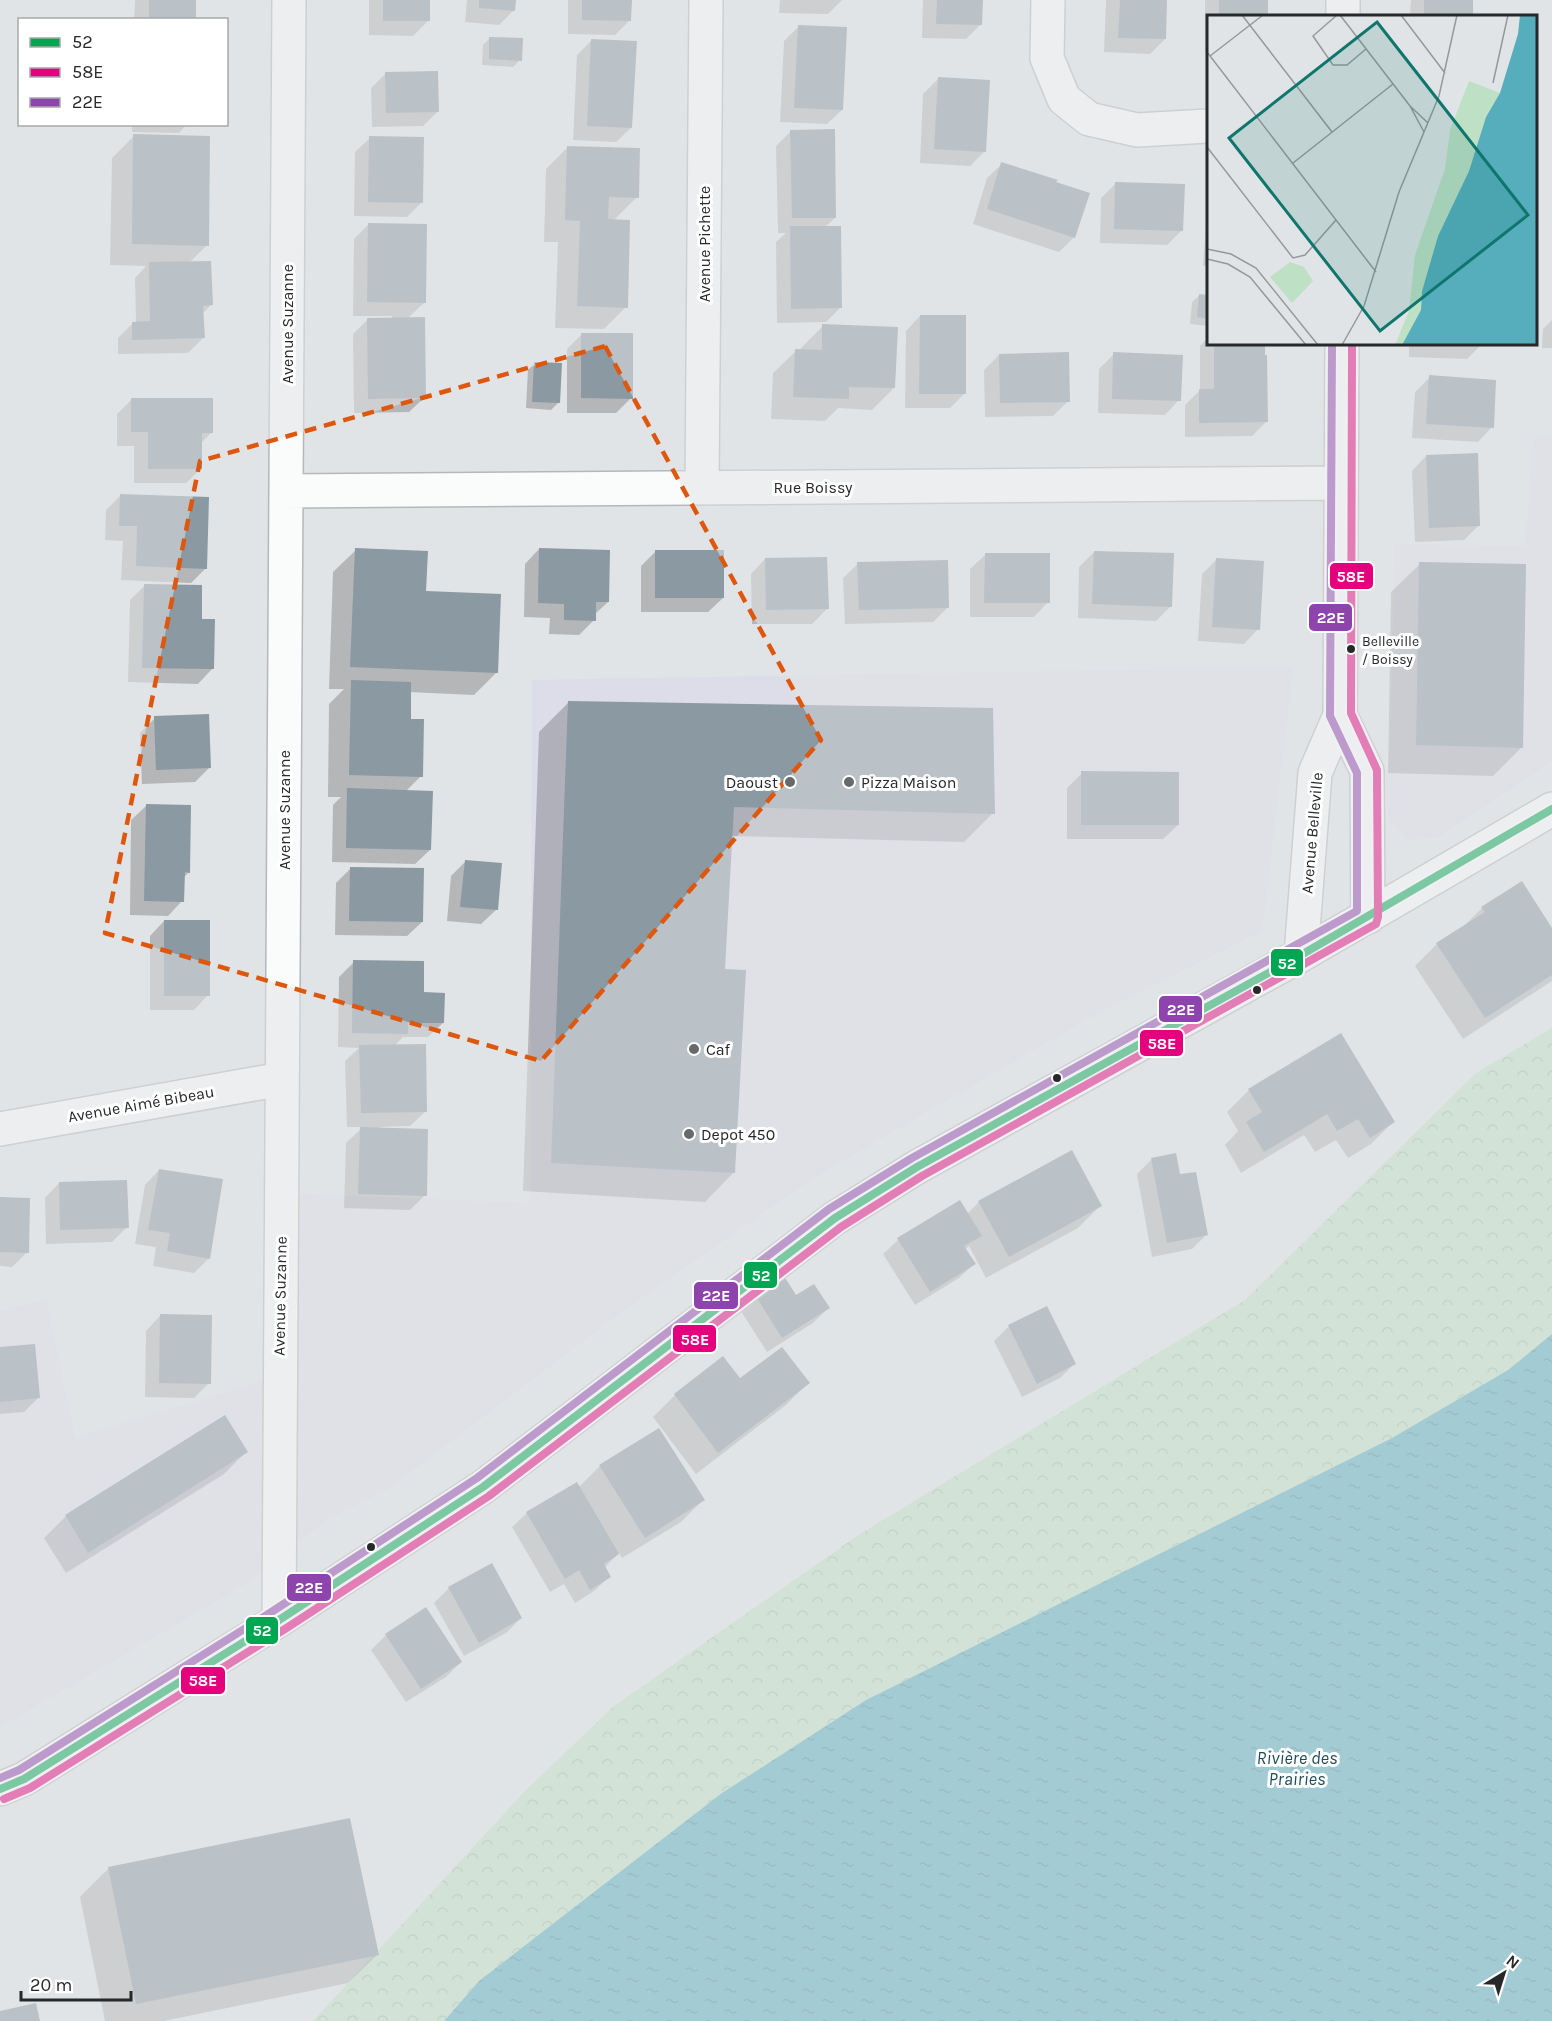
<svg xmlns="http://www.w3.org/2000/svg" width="1552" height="2021" font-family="Karla,sans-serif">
	<defs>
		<pattern id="forest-crowns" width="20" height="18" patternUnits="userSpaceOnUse" patternTransform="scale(1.5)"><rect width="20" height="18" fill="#bee0c4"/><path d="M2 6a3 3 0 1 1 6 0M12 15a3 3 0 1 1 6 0" fill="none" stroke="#a3c0a8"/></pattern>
		<pattern id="water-ripples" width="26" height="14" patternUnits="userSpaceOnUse" patternTransform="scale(1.5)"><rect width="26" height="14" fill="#56adbc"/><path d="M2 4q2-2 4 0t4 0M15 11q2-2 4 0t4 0" fill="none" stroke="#478d99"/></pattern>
	</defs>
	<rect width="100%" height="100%" fill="#e1e4e6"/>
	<path fill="#dddce9" d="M1534,437H1552V762L1437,838L1407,840L1388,820L1395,544L1525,546Z
		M1293,667L1262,931L1084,1021L815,1177L619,1314L387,1490L327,1520L244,1585L0,1727V1311L46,1300L75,1438L299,1370L281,1193L530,1203L532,680Z"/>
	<path fill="url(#forest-crowns)" d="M1552,1028V1334L1508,1370L1392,1438L866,1700L722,1793L479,1981L444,2021H313L524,1792L614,1706L860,1534L1245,1300L1476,1073Z"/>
	<path fill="url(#water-ripples)" d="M1552,1334V2021H444L479,1981L722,1793L866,1700L1392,1438L1508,1370Z"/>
	<path fill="#0003" d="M135,0H195V20H134Z
		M369,0H428V21L413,36L369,35Z
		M467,0H514V10L499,25L465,22Z
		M568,0H630V20L615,35L568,34Z
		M780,0H842L828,14L779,13Z
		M923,0H981V24L966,39L922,38Z
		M1106,0H1166L1165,39L1150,54L1104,52Z
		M1205,0H1267V16H1208V53H1205Z
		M1411,0H1472L1471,16H1410Z
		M799,26L842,110L827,124L780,122L784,41Z
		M490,38L520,60L513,67L482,65L483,45Z
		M592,40L631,128L616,142L573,140L577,55Z
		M385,74L438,111L423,126L372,127L371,88Z
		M938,79L985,151L970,166L920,163L923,94Z
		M132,124H187L179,133L132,132Z
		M791,131L835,218L825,227L840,308L826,322L777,323L776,242L786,233H778L776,146Z
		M134,136L207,245L190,262L211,305L202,314L203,338L188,353L118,354V338L133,323H136L135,278L146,266L110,265L112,158Z
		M370,138L421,203L407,217L354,216L355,152Z
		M568,147L637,197L614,220L626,307L604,329L555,328L558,242H544L546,169Z
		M1002,164L1074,237L1059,252L973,224L987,178Z
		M1116,183L1182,230L1167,245L1100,243L1101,198Z
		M1208,197V266H1203Z
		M369,224L425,302L407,319L424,398L409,412L354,413L353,334L368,319H392V316H353L354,239Z
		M1200,295L1208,296V326L1190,324L1192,302Z
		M920,316L964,394L950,408H905L906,331Z
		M1552,320V348H1542L1543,329Z
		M823,326L894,388L872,410L838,408L825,421L771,419L773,373L796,351H801V348Z
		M582,334L631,398L616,413H567V349Z
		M1208,337V344H1263L1266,422L1252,436L1185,437V405L1200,390V346Z
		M1409,344H1482L1467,359L1409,357Z
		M1114,354L1179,400L1165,415L1098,413L1099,369Z
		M999,355L1068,401L1053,416L985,417L984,370Z
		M535,363L558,403L551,410L526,408L528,370Z
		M1430,377L1492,427L1478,442L1412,438L1415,392Z
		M132,399L211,433L201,443V469L186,483H134V446H117V414Z
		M1426,456L1479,525L1464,540L1415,542L1412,471Z
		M121,495L206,568L191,583L121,580L123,541L105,540L106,510Z
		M539,549L608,602L594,615V620L579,635L549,634L550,618L524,617L525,564Z
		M356,550L425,593L496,673L474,695L409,692V720L421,776L406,791L430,850L415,864L332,862L333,805L341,797H328L329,704L344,689H329L333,572Z
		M656,551L723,598L708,612H641V566Z
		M1094,552L1171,606L1156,621L1078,618L1079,567Z
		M985,555L1048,602L1034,617H970V569Z
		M765,559L827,609L812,624H752L751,574Z
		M1216,560L1258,629L1244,644L1198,641L1202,574Z
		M858,564L947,608L933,622L845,624L843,578Z
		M1420,564L1521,748L1493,776L1388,773L1391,592Z
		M145,585L200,620L212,669L198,684L128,682L130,600Z
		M568,703L993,813L964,842L730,836L723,970L733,1173L705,1202L523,1191L539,732Z
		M155,718L210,767L195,782L142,784L140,733Z
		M1082,773L1178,825L1163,839H1067V788Z
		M146,806L189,872L183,878L182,901L168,916L130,915L131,820Z
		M466,861L496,910L481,924L447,921L451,876Z
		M350,869L422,922L407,936L335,935L336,883Z
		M1482,908L1552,930V981L1463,1039L1415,966L1437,944L1460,930Z
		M164,921L208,995L194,1010H150V936Z
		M354,962L422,994L443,1023L428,1037H403L394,1046L425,1112L410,1126L380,1127L425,1195L410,1210L344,1208L346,1143L363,1127H347L345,1061L359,1048L338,1047L339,977Z
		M1249,1090L1393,1122L1371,1144L1348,1158L1336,1140L1315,1152L1304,1135L1241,1173L1225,1145L1238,1131L1227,1112Z
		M1071,1152L1100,1206L1078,1228L986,1278L969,1246L965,1250L974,1264L959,1278L915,1305L883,1254L898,1240L959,1202L967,1214L979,1202Z
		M1152,1159L1179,1176L1206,1235L1192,1249L1152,1257L1137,1174Z
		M159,1170L209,1258L194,1273L153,1266L156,1247L135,1244L145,1185Z
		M59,1183L127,1227L112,1242L46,1244L45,1198Z
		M0,1199L27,1252L12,1267L0,1266Z
		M756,1296L795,1297L828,1308L813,1323L767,1352L741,1311Z
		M160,1316L209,1383L194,1398L145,1397L146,1331Z
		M1009,1326L1074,1364L1060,1378L1022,1397L994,1341Z
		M0,1349L39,1397L24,1412L0,1414Z
		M723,1358L740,1380L808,1383L786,1405L696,1474L653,1417L675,1395Z
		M246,1452L224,1474L66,1573L44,1538L66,1516Z
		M600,1466L703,1500L681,1522L622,1558L619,1553L604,1568L609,1577L594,1591L575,1603L564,1584L550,1592L512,1527L527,1513L579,1487Z
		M449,1588L521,1618L506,1633L464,1656L434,1603Z
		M386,1635L461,1662L446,1677L406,1702L371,1650Z
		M109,1868L377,1955L348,1983L164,2021H105L80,1897Z"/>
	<path fill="#8a99a2" d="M149,0H196V20H149Z
		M383,0H430V21H383Z
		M479,0H516L515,11L479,8Z
		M582,0H632L631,21L582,20Z
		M937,0H983L982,25L936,24Z
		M1120,0H1167L1166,39L1118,38Z
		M1219,0H1268V16H1219Z
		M1424,0H1473V16H1424Z
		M798,25L847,27L843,110L794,108Z
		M489,37L523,38L522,61L489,59Z
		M591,39L637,41L632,128L587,126Z
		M438,71L439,112L386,113L385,72Z
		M938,77L990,80L986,152L934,149Z
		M835,129L836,218H792L790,130Z
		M133,134L210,136L209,246L132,244Z
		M369,136L424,137L423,203L368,202Z
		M567,146L640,148L639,198L609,197L608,219L630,220L628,308L577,306L580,221L565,220Z
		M1001,162L1058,180L1056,182L1090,193L1075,238L987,209Z
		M1115,182L1185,184L1183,231L1114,229Z
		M368,223L427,224L426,303L367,302Z
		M790,226H841L842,308L791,309Z
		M211,261L213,305L203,306L205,338L132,340V322L150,321L149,262Z
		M1199,294L1208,295V319L1197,317Z
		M920,315H966V394H919Z
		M425,317L426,398L368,399L367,318Z
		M822,324L898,327L895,388L849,387V399L793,397L795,349L822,350Z
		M581,333H633V399L581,398Z
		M1214,344H1265V355H1267L1268,422L1199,423V389H1214Z
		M1069,352L1070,402L1000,403L999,354Z
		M1113,352L1183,355L1181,401L1112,399Z
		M534,362L562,363L560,403L532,402Z
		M1429,375L1496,380L1494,428L1426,424Z
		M131,398H213V433H202V469H148V432H131Z
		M1478,453L1480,526L1429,528L1426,455Z
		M120,494L209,497L207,569L136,566L137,526H119Z
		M355,548L428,551L426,591L501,594L498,673L350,667Z
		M539,548L610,550L609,602H596V621L564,620V604L538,603Z
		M655,550H724V598H655Z
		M1094,551L1174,553L1172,607L1092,604Z
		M985,553H1050V603H984Z
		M827,557L829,609L766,610L765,558Z
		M1216,558L1264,561L1260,630L1212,627Z
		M948,560L949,608L859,610L857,562Z
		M1419,562L1526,564L1523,748L1416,745Z
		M144,584L202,585V619H215L214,669L142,668Z
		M351,680L411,682V719H424L423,777L349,775Z
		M568,701L993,708L995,814L734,807L725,969L746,970L735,1173L551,1163Z
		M209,714L211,768L156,770L154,716Z
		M1081,771L1179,772V825H1081Z
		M347,788L433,791L431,850L346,848Z
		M146,804L191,805L190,873L185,872L184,902L144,901Z
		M465,860L502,863L498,910L460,907Z
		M350,867L424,868L423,922L349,921Z
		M1522,881L1552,928V975L1485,1018L1436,943L1485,912L1481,907Z
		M164,920H210V996H164Z
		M353,960L424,961V992L445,993L444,1023H408V1034L352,1033Z
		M1341,1033L1395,1122L1370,1138L1358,1119L1337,1131L1327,1114L1264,1152L1246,1122L1262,1112L1248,1089Z
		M426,1044L427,1112L361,1113L359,1045Z
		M360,1127L428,1129L427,1196L358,1194Z
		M1072,1150L1102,1206L1009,1257L978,1201Z
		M1176,1153L1180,1174L1196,1172L1208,1235L1167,1243L1151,1158Z
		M159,1169L223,1179L210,1259L167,1251L170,1233L148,1230Z
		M127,1180L129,1228L60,1230L59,1182Z
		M0,1197L30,1198L29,1253L0,1252Z
		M960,1200L982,1236L964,1246L976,1264L930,1292L897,1238Z
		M784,1276L796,1295L814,1284L830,1308L782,1338L755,1295Z
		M1047,1306L1076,1364L1037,1384L1008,1325Z
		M160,1314L212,1315L211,1384L159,1383Z
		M35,1344L40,1398L0,1402V1347Z
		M782,1347L810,1383L718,1453L674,1394L723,1356L740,1378Z
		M225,1415L248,1452L88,1553L65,1515Z
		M659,1428L705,1500L645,1538L599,1465Z
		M577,1482L619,1554L604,1564L611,1577L590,1590L579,1570L565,1579L526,1512Z
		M492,1563L522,1618L479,1643L448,1587Z
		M426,1607L462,1662L421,1689L385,1634Z
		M350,1818L379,1955L136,2004L108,1867Z
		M36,2003L40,2021H0V2011Z"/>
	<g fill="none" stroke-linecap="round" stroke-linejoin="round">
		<defs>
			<path id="minor" d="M1048,0L1047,58L1064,99L1089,119L1137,130L1208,126
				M1343,16V0
				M702,488L706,0
				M286,491L1341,483
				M1340,715L1367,771L1368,917
				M1301,955L1315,773L1340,715L1342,344
				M0,1129L282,1079
				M279,1620L289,0
				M0,1789L24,1779L279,1620L483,1487L835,1218L917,1167L1301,955L1552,809"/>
		</defs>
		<use href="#minor" stroke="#b6b7b9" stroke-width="36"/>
		<use href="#minor" stroke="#fafbfb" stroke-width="33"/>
		<defs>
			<path id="bus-1" d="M0,1789L24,1779L279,1620L483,1487L835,1218L917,1167L1301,955L1552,809"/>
			<path id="bus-2" d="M4,1799L30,1788L285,1629L489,1496L841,1227L922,1176L1376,924L1378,917L1377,770L1351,713L1352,344"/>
			<path id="bus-3" d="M0,1778L19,1770L273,1611L477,1478L829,1209L912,1158L1357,911V773L1330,716L1332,344"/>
		</defs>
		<use href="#bus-1" stroke="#fff" stroke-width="12"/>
		<use href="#bus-2" stroke="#fff" stroke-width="12"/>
		<use href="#bus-3" stroke="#fff" stroke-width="12"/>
		<use href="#bus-1" stroke="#00a651" stroke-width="8"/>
		<use href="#bus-2" stroke="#e5007d" stroke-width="8"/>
		<use href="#bus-3" stroke="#8e44ad" stroke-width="8"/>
	</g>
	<path d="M0 0H1552V2021H0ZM605,346L821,740L541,1061L105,933L200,461Z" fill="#e1e4e6" fill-opacity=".55" fill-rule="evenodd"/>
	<path fill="none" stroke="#de570d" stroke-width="4.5" stroke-dasharray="12 8" stroke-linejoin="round" d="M605,346L821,740L541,1061L105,933L200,461Z"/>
	<g fill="#262829" stroke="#fff" stroke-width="2">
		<circle cx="1351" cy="649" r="5"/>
		<circle cx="1257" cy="990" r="5"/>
		<circle cx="1057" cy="1078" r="5"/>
		<circle cx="371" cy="1547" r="5"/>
	</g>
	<g fill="#676a6b" stroke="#fff" stroke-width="2">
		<circle cx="790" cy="782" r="6"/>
		<circle cx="849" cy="782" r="6"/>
		<circle cx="694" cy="1049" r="6"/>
		<circle cx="689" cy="1134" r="6"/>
	</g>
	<g text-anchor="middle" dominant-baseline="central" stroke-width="6" stroke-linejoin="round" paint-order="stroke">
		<g font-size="14" fill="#262829" stroke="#fff" text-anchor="start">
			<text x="1362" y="641">Belleville<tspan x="1362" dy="18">/ Boissy</tspan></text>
		</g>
		<g font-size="16" fill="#262829" stroke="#fff">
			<text transform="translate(704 244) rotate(-90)">Avenue Pichette</text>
			<text transform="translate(287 324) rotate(-90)">Avenue Suzanne</text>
			<text x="813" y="487">Rue Boissy</text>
			<text transform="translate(284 810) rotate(-90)">Avenue Suzanne</text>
			<text transform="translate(1312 833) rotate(-85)">Avenue Belleville</text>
			<text transform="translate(141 1104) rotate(-10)">Avenue Aimé Bibeau</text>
			<text transform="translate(280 1296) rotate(-89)">Avenue Suzanne</text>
		</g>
		<g font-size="16" fill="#262829" stroke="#fff" text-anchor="start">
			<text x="778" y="782" text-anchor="end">Daoust</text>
			<text x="861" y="782">Pizza Maison</text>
			<text x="706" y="1049">Caf</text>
			<text x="701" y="1134">Depot 450</text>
		</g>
		<g font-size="18" font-style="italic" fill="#1f4e57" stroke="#fff">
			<text x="1297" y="1758">Rivière des<tspan x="1297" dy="21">Prairies</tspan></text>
		</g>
	</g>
	<g transform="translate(1207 15)">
		<rect width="330" height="330" fill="#e1e4e6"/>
		<path d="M262,66L293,78L279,102L262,156L231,221L215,276L214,295L195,330H188L202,296L208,240L238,154L243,115ZM83,247L97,252L106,266L85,288L63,262Z" fill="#bee0c4"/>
		<path d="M313,0H330V330H195L214,295L215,276L231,221L262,156L279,102L293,78L311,19Z" fill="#56adbc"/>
		<path fill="none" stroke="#96999a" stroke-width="1.5" d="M35,0L125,117M130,0L106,21L126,50H140L159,34M133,0L203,91L217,117M194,0L238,58M0,37L169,257M3,41L56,0M286,68L301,0M203,91L221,108M0,132L86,243L98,240L129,205M86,148L186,69M0,234L24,239L49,253L111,330M0,244L21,249L43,262L99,330M135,330L157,291L192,177L232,81L250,0"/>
		<path fill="#0f766e" fill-opacity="0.15" stroke="#0f766e" stroke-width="3" d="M170,7L321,200L173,316L22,123Z"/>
		<rect width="330" height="330" fill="none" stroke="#262829" stroke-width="3"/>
	</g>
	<g stroke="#fff" stroke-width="2">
		<rect x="1329" y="562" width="45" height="28" rx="6" fill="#e5007d"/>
		<rect x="1308" y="603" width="45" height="29" rx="6" fill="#8e44ad"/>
		<rect x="1270" y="948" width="34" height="29" rx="6" fill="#00a651"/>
		<rect x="1158" y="995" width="45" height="28" rx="6" fill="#8e44ad"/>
		<rect x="1139" y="1029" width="45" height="28" rx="6" fill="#e5007d"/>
		<rect x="743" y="1261" width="35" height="28" rx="6" fill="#00a651"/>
		<rect x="693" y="1281" width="46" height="29" rx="6" fill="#8e44ad"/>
		<rect x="672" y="1324" width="45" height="29" rx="6" fill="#e5007d"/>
		<rect x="286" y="1573" width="46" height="29" rx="6" fill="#8e44ad"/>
		<rect x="245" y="1616" width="34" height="29" rx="6" fill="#00a651"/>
		<rect x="180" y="1666" width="46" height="29" rx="6" fill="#e5007d"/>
	</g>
	<g font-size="16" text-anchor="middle" font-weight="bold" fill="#fff">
		<text x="1351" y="582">58E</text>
		<text x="1331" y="623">22E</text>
		<text x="1287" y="969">52</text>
		<text x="1181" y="1015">22E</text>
		<text x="1162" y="1049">58E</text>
		<text x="761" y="1281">52</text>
		<text x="716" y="1301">22E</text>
		<text x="695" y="1345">58E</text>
		<text x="309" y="1593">22E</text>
		<text x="262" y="1636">52</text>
		<text x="203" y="1686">58E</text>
	</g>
	<rect x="18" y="18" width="210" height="108" fill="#ffffff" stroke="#a8a9a9" stroke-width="1.5"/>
	<rect x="30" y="38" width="30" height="9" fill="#00a651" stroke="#a8a9a9" stroke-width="1.5"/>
	<text x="72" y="48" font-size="18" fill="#262829">52</text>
	<rect x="30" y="68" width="30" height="9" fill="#e5007d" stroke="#a8a9a9" stroke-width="1.5"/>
	<text x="72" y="78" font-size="18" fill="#262829">58E</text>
	<rect x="30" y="98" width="30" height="9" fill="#8e44ad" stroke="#a8a9a9" stroke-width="1.5"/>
	<text x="72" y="108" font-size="18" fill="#262829">22E</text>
	<g transform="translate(1504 1973) rotate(38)" stroke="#ffffff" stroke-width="4.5" paint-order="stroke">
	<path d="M0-4.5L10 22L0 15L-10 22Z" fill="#262829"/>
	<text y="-9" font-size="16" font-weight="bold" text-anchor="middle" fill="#262829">N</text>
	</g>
	<path d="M21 1991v9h110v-9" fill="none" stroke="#262829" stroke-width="3"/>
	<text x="30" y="1991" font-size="18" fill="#262829" stroke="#ffffff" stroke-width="4.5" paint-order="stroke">20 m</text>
</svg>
